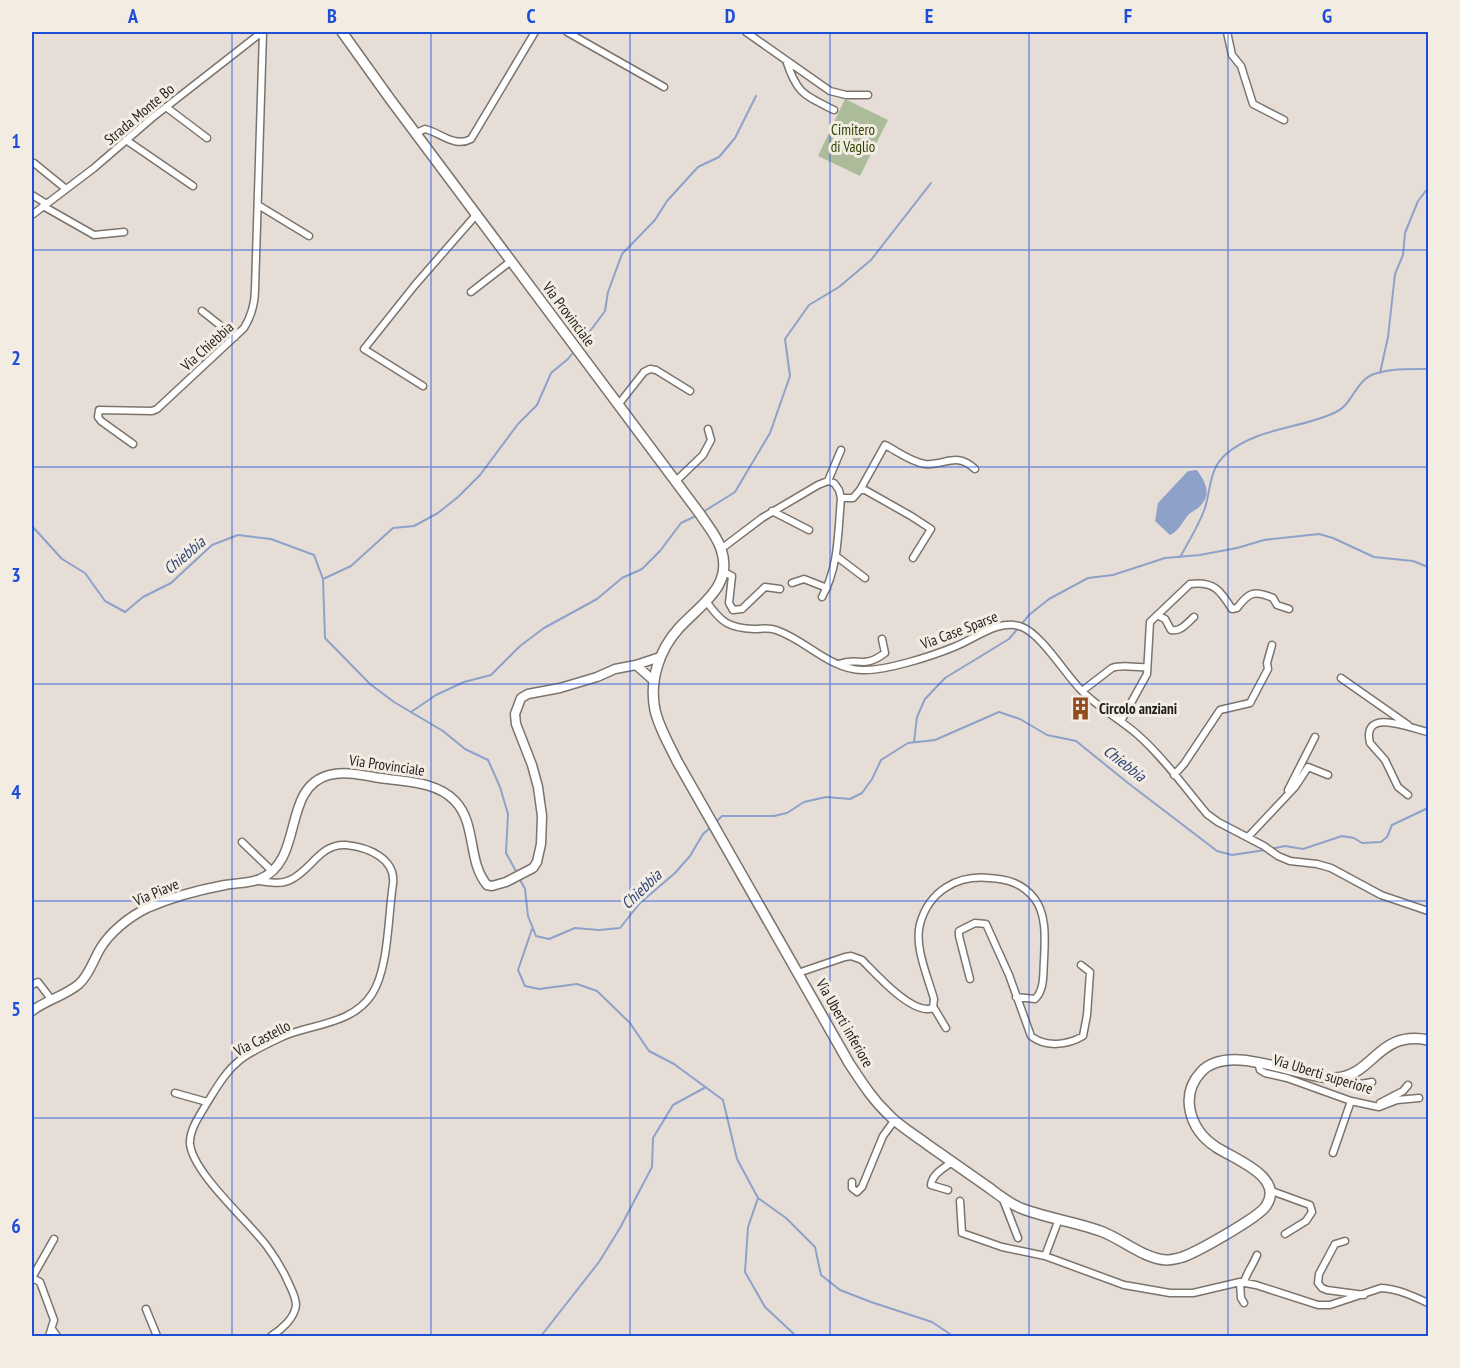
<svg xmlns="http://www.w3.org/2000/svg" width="1460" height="1368" font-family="'PT Sans Narrow',sans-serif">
	<rect width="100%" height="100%" fill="#e6ded6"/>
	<path fill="#acbc9b" d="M845,99L888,120L860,176L818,156Z"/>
	<path fill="#8ea1c9" d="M1197,470C1205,482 1212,493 1201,505C1198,509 1193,511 1189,514C1182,522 1180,530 1170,535L1155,521L1158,503L1188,471Z"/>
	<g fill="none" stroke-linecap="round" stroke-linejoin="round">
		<path stroke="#8ea1c9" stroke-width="2" d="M579,346L605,311L608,292L622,254L655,220L667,201L698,167L719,157L735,138L756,96
			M1380,373L1388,337L1395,274L1403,255L1405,233L1418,201L1428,188
			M703,512L735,492L770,433L790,376L785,339L809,305L839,287L871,260L931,183
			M32,526L62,559L85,573L105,601L125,612L143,597L171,583L212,545L238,535L271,539L314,555L323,579L325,638L370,684L394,702L443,731L465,749L488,760L500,787L508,814L506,853L517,873
			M1180,557C1189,541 1199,525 1205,508C1211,488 1209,469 1226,454C1258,427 1301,429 1336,412C1352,405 1356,380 1374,374C1390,368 1412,369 1428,369
			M323,579L351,566L393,528L414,526L438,513L458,497L480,475L518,424L537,405L551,373L568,359L575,350
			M411,712L436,695L464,682L491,675L520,646L544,628L597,599L622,578L642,569L660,551L681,523L698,515
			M914,742L917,717L925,699L945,678L1009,639L1029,615L1049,599L1088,578L1113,575L1165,558L1200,555L1237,548L1264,540L1319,534L1333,538L1374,557L1413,561L1428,567
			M715,823L722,816H774L787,813L804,802L826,797L850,799L862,793L872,779L881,760L908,743L935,740L999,712L1020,719L1047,735L1076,741L1128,783L1217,851L1232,855L1265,850
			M1270,849L1285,846L1303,849L1342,836L1354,838L1362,843L1381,842L1387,837L1392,825L1428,808
			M519,878L525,889L528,916L536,936L549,939L575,928L599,930L620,928L640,903L675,873L690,856L703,834L711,827
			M532,929L518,970L525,986L539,989L577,984L597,991L630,1023L649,1051L674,1064L723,1100L737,1159L758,1198L786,1218L815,1247L821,1275L840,1290L871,1302L932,1322L953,1336
			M758,1198L748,1227L745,1272L765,1307L796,1336
			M541,1336L599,1262L620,1228L652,1167L653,1138L673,1105L706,1087"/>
		<defs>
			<path id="minor" d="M567,32L664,87
				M746,32L830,91L846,95H868
				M1227,32L1232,55L1241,66L1253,104L1284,120
				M786,60C797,94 804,95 834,110
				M166,107L207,138
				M416,133L425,129C441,133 455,148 471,139L535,32
				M126,140L193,186
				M34,163L66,189
				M32,195L47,204
				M258,205L309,236
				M43,206L94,235L124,232
				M32,215L94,168L152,118L262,32
				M471,292L511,261
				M202,311L235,337
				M423,386L364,349L415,285L476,215
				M618,405L644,372L650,369L656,370L690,391
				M133,444L101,421L98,417L99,410L152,411L157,409L244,328C252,315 255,304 255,289L263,32
				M828,481L841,450
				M675,482L703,455L711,440L708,429
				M860,490L885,445C897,451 911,462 925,464C945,466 956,451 975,469
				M841,498H853L860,490H865L911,516L931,529L913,558
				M772,511L809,530
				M721,549L762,518L818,485L828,481L834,483L839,490L841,498C838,531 839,567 822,597
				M836,556L865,578
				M724,572L732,576L729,603L733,610L742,609L765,587L780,589
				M792,583L804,579L827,588
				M706,601C721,622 728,628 754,629C762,629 768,627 776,630C806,640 829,669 862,670C886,671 932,656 954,647C975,639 999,618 1022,627C1042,635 1065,674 1081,690C1097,707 1120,719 1138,735C1164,758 1185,788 1207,814L1218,822L1264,846L1278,856L1290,861L1317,864L1331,868L1381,895L1428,911
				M1159,616L1165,619L1171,630C1181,632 1187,623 1194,617
				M839,664C859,656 862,670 885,653L882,639
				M1341,678L1408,725
				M1082,691L1112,668C1123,664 1135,668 1147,667
				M1121,721L1147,674L1150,622L1190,584C1214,581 1220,590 1232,609L1237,608C1249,592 1254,590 1273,598L1277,605L1289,609
				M1174,775L1184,764L1220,710L1250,703L1268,669L1267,663L1272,645
				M1288,790L1315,737
				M1408,795L1398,787L1385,760L1370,743C1361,706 1413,729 1428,732
				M1248,837L1295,787L1308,767L1328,775
				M242,842L272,871
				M259,881C269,882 280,885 290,880C311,871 320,843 346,845C367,847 396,858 393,884C388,915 389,968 372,994C353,1024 313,1024 284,1036C271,1042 250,1052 240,1060C225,1072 217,1087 207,1103C200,1115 189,1130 190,1144C193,1173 248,1221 266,1245C275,1257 283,1270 289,1284C292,1290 296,1299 296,1305C295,1318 281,1330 271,1336
				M798,973L845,957L851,956L862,960C876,974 913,1016 933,1008L934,999C928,977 914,947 920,924C929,891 957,875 989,878C1007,879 1022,883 1034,898C1047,914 1045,940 1044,960C1043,972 1045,990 1035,999L1016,997
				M970,979L959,936V931L975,923L986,924L1009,975L1031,1036C1046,1048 1068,1045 1083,1036L1087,1015L1090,972L1081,965
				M32,985L38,982L51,999
				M934,1008L946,1028
				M1258,1062L1260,1070L1265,1073L1287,1078L1351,1101L1374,1106L1379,1107L1397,1100L1419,1098
				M1335,1078C1347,1087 1358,1085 1372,1082
				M175,1093L207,1102
				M1380,1103L1403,1091L1408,1085
				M1333,1153L1351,1101
				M852,1182V1188L857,1192L862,1187L883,1136L894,1121
				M948,1190L931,1185C932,1174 944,1168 952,1162
				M1269,1190L1310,1205L1312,1212L1306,1221L1285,1234
				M1002,1197L1018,1238
				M960,1201L962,1233L1002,1247L1045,1256L1124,1285L1170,1293H1193L1240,1282L1256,1285L1318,1305H1330L1381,1288C1398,1289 1413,1296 1428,1303
				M1345,1241L1335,1244L1319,1274L1318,1283L1322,1288L1327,1290L1364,1295
				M1045,1256L1059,1219
				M34,1279L40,1282L54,1320L49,1336
				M34,1279L33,1276L54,1239
				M1240,1282L1241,1298L1244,1303
				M1244,1282C1247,1272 1253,1265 1257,1255
				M146,1309L157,1336
				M52,1329L57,1336"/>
			<path id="tertiary" d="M636,665L654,681
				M32,1011C46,1000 65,996 79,984C89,975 93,961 100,949C110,932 129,917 147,908C172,897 198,890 225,885C235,883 252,883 260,879C305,860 281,788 329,775C347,770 369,777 388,779C411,782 438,783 455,801C477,824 467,861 487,885L492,886L506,882L533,868L537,862L541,844L542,816L538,787L532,765L516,724L515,714L521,698L528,694L560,688L597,677L615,669L636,665L660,657"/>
			<path id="secondary" d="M342,32L390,99L700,514C707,525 717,536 721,549C734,586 700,605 679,628C659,650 649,681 655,710C659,728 669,744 677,761L849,1063C861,1081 872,1099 888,1114C899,1126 915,1135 928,1145C948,1159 968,1173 988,1187C999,1195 1011,1205 1023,1209C1050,1219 1077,1222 1103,1232C1123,1240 1145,1259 1166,1260C1170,1260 1175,1259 1179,1258C1193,1255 1259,1217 1266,1206C1286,1177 1232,1158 1216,1147C1190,1130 1179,1096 1201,1072C1230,1041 1299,1079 1335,1078C1374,1076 1377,1030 1428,1040"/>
		</defs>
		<use href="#minor" stroke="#7b746c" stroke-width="9"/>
		<use href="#tertiary" stroke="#7b746c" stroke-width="11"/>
		<use href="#secondary" stroke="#7b746c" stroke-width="12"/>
		<use href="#minor" stroke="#fff" stroke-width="6"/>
		<use href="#tertiary" stroke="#fff" stroke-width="8"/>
		<use href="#secondary" stroke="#fff" stroke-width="9"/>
	</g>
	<path fill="none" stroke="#1d4ed8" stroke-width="1.5" stroke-opacity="0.55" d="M232,32V1336M431,32V1336M630,32V1336M830,32V1336M1029,32V1336M1228,32V1336M32,250H1428M32,467H1428M32,684H1428M32,901H1428M32,1118H1428"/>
	<defs>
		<symbol id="building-bare" viewBox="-9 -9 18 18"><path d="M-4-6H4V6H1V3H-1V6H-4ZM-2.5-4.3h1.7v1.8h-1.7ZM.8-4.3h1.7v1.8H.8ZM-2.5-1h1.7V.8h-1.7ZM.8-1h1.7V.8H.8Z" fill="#924e21" stroke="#f3ece3" stroke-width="2.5" paint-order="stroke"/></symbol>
	</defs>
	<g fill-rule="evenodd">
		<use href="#building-bare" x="1064" y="692" width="33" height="33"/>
	</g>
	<g text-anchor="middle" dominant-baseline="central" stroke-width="6" stroke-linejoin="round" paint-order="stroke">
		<g font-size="15" fill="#201e1b" stroke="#f3ece3">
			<text transform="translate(139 114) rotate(-40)">Strada Monte Bo</text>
			<text transform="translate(569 314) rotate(53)">Via Provinciale</text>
			<text transform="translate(207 346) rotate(-42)">Via Chiebbia</text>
			<text transform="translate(959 630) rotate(-21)">Via Case Sparse</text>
			<text transform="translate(387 765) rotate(8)">Via Provinciale</text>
			<text transform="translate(156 892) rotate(-23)">Via Piave</text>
			<text transform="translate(845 1023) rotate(60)">Via Uberti inferiore</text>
			<text transform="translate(262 1038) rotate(-27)">Via Castello</text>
			<text transform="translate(1323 1074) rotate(17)">Via Uberti superiore</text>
		</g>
		<g font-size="15" fill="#2d4501" stroke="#f3ece3">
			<text x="853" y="129">Cimitero<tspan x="853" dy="17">di Vaglio</tspan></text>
		</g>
		<g font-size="15" font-weight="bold" fill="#201e1b" stroke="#f3ece3" text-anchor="start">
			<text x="1099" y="708">Circolo anziani</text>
		</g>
		<g font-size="16" font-style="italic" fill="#2e4579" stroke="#f3ece3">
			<text transform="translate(184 555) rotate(-40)">Chiebbia</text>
			<text transform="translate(1125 763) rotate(38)">Chiebbia</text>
			<text transform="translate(641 889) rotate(-44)">Chiebbia</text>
		</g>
	</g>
	<rect width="1460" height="1368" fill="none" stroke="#f3ece3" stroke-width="66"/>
	<rect x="33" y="33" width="1394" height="1302" fill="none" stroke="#1d4ed8" stroke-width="2"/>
	<g font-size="20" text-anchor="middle" font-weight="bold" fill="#1d4ed8">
		<text x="133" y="23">A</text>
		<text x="332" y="23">B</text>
		<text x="531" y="23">C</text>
		<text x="730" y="23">D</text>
		<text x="929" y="23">E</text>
		<text x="1128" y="23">F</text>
		<text x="1327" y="23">G</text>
		<text x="16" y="148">1</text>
		<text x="16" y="365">2</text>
		<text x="16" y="582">3</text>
		<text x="16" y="799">4</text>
		<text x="16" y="1016">5</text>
		<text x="16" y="1233">6</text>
	</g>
</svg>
